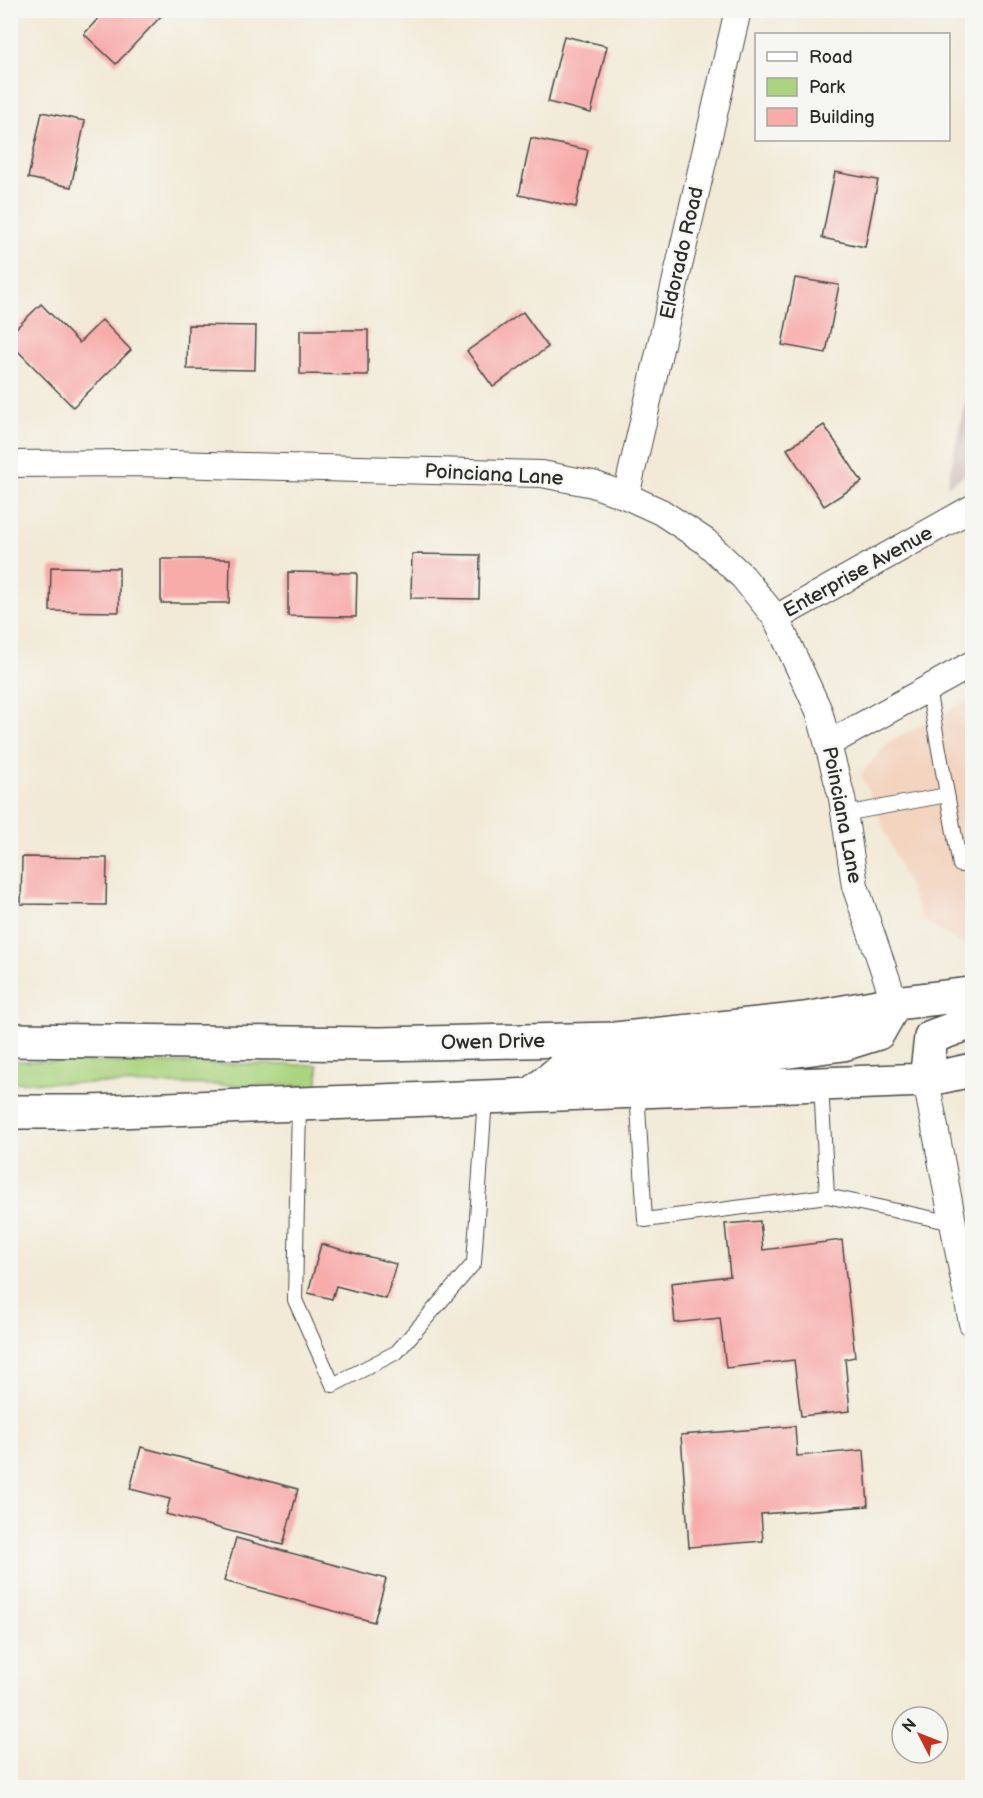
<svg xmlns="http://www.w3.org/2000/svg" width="983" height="1798" font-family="'Balsamiq Sans',sans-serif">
	<rect width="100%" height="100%" fill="#f6f6f2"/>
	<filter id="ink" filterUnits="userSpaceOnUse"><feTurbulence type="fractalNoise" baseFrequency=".0167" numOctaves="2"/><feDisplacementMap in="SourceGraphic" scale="12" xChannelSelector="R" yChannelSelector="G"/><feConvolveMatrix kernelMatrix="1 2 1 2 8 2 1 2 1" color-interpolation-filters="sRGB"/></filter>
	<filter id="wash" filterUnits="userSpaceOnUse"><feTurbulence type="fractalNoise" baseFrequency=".008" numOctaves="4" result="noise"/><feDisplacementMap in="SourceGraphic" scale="24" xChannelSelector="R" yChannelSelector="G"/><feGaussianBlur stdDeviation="1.35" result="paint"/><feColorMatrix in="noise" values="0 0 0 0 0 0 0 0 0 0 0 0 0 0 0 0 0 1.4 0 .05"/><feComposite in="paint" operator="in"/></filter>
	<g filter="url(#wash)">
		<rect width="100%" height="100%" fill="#f2ead7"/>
		<path fill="#f3d4bf" d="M972,698V941L963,944L923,921L861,774L889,742Z"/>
		<path fill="#cfc0bb" d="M972,371V471L947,486Z"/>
		<path fill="#aad47f" stroke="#6a8055" stroke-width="1.5" d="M11,1061L318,1065V1086L11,1082Z"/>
		<g id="blocks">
			<path fill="#f7acaa" d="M106,10H159L163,14L116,64L84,34Z
				M886,10H904L903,15Z
				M564,36L607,46L591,113L548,102Z
				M42,112L85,121L71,187L28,178Z
				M531,138L588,150L576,207L519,195Z
				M835,172L878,180L865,247L822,238Z
				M795,278L839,285L826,353L782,345Z
				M41,304L79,343L102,320L131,350L73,407L10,343V334Z
				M523,312L548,347L493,387L467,351Z
				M188,325L256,326L255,370L187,369Z
				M300,330H368V375L300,374Z
				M824,425L862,482L824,506L787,449Z
				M412,554L480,555L479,599L411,598Z
				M161,559H230L229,603H161Z
				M51,567L119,568V612L50,611Z
				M288,572L357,573L356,617L288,616Z
				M22,857L107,858L106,905L21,904Z
				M760,1221L763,1250L842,1240L855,1357L845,1359L850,1411L801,1416L794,1360L726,1368L720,1318L675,1323L671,1283L730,1276L725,1224Z
				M321,1244L396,1264L386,1299L336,1286L332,1299L308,1293Z
				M795,1426L797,1456L864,1450L868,1506L761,1514L763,1541L689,1547L681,1435Z
				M141,1447L298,1489L283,1545L166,1514L170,1499L130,1489Z
				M236,1538L386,1579L374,1622L224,1581Z"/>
		</g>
	</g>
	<g filter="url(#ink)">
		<use href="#blocks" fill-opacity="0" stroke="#494845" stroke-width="1.5"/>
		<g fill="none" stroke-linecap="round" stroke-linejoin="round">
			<defs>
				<path id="service" d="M928,689L960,865L972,863
					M844,814L947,795
					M637,1091L645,1220L827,1196L821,1084
					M299,1104L295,1300L333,1385L397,1352L474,1263L485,1097
					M827,1196L953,1223"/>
				<path id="minor" d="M10,464L136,463L542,474L593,484L626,496L661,512L705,541L743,577L776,618L819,711L842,798L855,886L895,1003
					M626,496L738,10
					M776,618L972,508
					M828,744L972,664
					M926,1080L972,1323"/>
				<path id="trunk" d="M10,1040L379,1044L615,1039L805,1019L895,1003L972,994
					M926,1080L931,1037L972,1022
					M531,1095L566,1066L730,1059L843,1044L878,1033L895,1003
					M10,1112H90L926,1080L972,1070"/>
			</defs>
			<use href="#service" stroke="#494845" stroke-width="16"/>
			<use href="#minor" stroke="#494845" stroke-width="28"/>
			<use href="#trunk" stroke="#494845" stroke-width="36"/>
			<use href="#service" stroke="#fff" stroke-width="14"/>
			<use href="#minor" stroke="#fff" stroke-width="26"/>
			<use href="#trunk" stroke="#fff" stroke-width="33"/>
		</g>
	</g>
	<g text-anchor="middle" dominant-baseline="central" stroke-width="4.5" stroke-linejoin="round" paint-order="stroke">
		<g font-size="20" fill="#2b2b2b" stroke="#f6f6f2">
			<text transform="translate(682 253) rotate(-77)">Eldorado Road</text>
			<text transform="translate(494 475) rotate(3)">Poinciana Lane</text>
			<text transform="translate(858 572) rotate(-29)">Enterprise Avenue</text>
			<text transform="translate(842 815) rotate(79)">Poinciana Lane</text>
			<text transform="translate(493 1042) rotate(-1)">Owen Drive</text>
		</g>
	</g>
	<rect width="983" height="1798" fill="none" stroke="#f6f6f2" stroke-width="36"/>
	<rect x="755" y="33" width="195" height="108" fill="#f6f6f2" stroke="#a5a5a2" stroke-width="1.5"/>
	<rect x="767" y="52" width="30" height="9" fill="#ffffff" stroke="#a5a5a2" stroke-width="1.5"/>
	<text x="809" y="63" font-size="18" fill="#2b2b2b">Road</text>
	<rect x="767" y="78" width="30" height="18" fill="#aad47f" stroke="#a5a5a2" stroke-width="1.5"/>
	<text x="809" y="93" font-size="18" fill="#2b2b2b">Park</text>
	<rect x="767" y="108" width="30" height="18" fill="#f7acaa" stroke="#a5a5a2" stroke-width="1.5"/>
	<text x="809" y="123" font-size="18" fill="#2b2b2b">Building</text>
	<g transform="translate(920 1735) rotate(312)"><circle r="28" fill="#f6f6f2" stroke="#a5a5a2" stroke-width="1.5"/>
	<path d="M0-4.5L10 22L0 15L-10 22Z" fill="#c8321e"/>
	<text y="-9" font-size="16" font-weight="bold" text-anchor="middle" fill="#2b2b2b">N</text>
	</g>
</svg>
